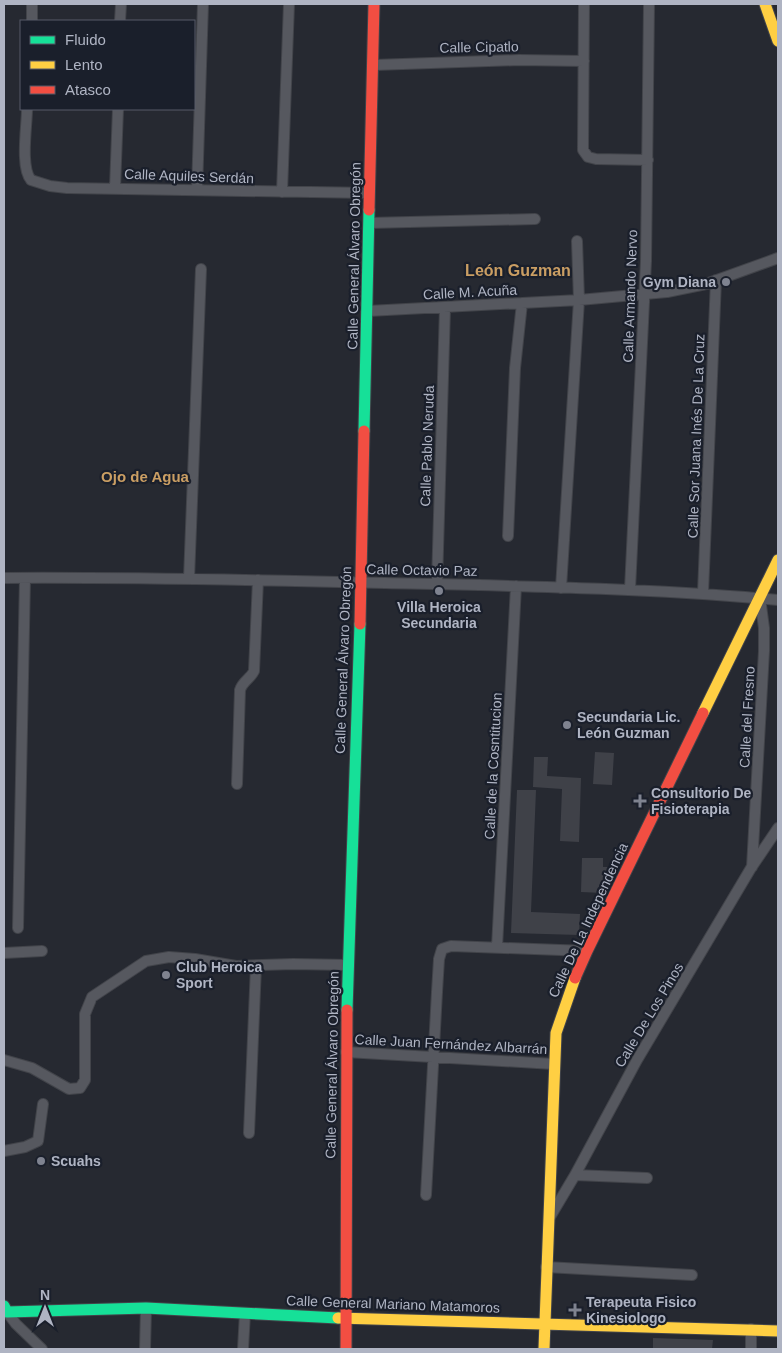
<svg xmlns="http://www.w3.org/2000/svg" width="782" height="1353" font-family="Helvetica,sans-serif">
	<rect width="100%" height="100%" fill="#262931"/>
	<path fill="#3f4148" d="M595,752L614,753L612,785L593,784Z
		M534,757H548L547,776L581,778L579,842L560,841L562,789L533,787Z
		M517,790H536L531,912L580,914L579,935L511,933Z
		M582,858H603V867H616V872L610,884H603V893L581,892Z
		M653,1338L713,1340L712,1349H653Z"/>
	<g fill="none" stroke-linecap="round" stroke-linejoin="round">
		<defs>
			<path id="street" d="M584,4L583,150L588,157L596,159L648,160
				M32,21V4
				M120,21L121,4
				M374,65L519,60L584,61
				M27,109C27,126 20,167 31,180L50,186L67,188L369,193
				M115,188L118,109
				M197,190L203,4
				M282,192L289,4
				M369,223L535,219
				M368,311L579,300L667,292L706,284L778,258
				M508,536L515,368L522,303
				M4,578C131,577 258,580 385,583C516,586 648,588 778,600
				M189,579L201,269
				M437,584L445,308
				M561,588L579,300L577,241
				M630,589L646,261L649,4
				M703,593L716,280
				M237,784L240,690C242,682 251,678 254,671L258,580
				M752,867L764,651V628L760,598
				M18,928L25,578
				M497,947L516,586
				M4,953L42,951
				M346,1052L554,1064
				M4,1060L32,1068L69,1089L80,1088L85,1080V1014L92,997L146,961L169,957L195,959L236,966L293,964L349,965
				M249,1133L256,966
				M4,1151L25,1147L38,1141L43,1104
				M575,1175L647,1178
				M426,1195L437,992L439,959L442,949L451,946L587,951
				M550,1217L575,1175L637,1060L751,868L778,828
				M546,1267L692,1275
				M4,1313L7,1312L16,1324L42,1349
				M145,1349L146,1308
				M243,1349L245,1313
				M751,1349V1329"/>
			<path id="fast" d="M364,431L369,210
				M347,1010L360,624
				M4,1306L7,1312L146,1308L338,1318"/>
			<path id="slow" d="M765,4L778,41
				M703,713L778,560
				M338,1318L778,1331
				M544,1349L556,1033L575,978"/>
			<path id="jam" d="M369,210L374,4
				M360,624L364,431
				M575,978L587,951L703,713
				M346,1349L347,1010"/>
		</defs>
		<use href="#street" stroke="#42444a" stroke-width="12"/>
		<use href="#fast" stroke="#42444a" stroke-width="13"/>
		<use href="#slow" stroke="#42444a" stroke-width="13"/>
		<use href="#jam" stroke="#42444a" stroke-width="13"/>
		<use href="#street" stroke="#56585f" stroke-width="10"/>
		<use href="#fast" stroke="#16e098" stroke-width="11"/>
		<use href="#slow" stroke="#ffcf43" stroke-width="11"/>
		<use href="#jam" stroke="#f24e42" stroke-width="11"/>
	</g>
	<g fill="#7f8390" stroke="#1a1f2b" stroke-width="2">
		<circle cx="726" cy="282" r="5"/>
		<circle cx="439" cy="591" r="5"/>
		<circle cx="567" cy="725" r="5"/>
		<path d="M637.5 793.5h5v5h5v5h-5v5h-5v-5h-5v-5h5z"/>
		<circle cx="166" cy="975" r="5"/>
		<circle cx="41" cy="1161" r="5"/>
		<path d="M572.5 1302.5h5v5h5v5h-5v5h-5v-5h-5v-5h5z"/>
	</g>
	<g text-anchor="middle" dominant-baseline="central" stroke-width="4.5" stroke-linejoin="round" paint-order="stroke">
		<g font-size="14" fill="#afb4c3" stroke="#1a1f2b">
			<text transform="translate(479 47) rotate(-1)">Calle Cipatlo</text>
			<text transform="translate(189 176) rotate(2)">Calle Aquiles Serdán</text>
			<text transform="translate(354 256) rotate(-89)">Calle General Álvaro Obregón</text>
			<text transform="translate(470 292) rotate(-3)">Calle M. Acuña</text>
			<text transform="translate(630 296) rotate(-88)">Calle Armando Nervo</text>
			<text transform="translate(696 436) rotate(-88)">Calle Sor Juana Inés De La Cruz</text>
			<text transform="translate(427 446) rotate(-88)">Calle Pablo Neruda</text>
			<text transform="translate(422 570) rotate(1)">Calle Octavio Paz</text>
			<text transform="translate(343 660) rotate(-88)">Calle General Álvaro Obregón</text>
			<text transform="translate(747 717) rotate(-87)">Calle del Fresno</text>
			<text transform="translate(493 766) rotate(-87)">Calle de la Cosntitucion</text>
			<text transform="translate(588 920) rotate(-65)">Calle De La Independencia</text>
			<text transform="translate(649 1015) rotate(-59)">Calle De Los Pinos</text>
			<text transform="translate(451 1044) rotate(3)">Calle Juan Fernández Albarrán</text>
			<text transform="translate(332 1065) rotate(-89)">Calle General Álvaro Obregón</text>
			<text transform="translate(393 1304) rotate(2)">Calle General Mariano Matamoros</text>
		</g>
		<g font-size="14" font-weight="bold" fill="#afb4c3" stroke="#1a1f2b" text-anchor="start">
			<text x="716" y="282" text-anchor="end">Gym Diana</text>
			<text x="439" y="607" text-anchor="middle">Villa Heroica<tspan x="439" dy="16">Secundaria</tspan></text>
			<text x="577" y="717">Secundaria Lic.<tspan x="577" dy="16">León Guzman</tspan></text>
			<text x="651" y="793">Consultorio De<tspan x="651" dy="16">Fisioterapia</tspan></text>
			<text x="176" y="967">Club Heroica<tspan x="176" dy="16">Sport</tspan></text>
			<text x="51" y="1161">Scuahs</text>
			<text x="586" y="1302">Terapeuta Fisico<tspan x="586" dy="16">Kinesiologo</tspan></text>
		</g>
		<g font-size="15" font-weight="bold" fill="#ca9e63" stroke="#1a1f2b">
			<text x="145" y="476">Ojo de Agua</text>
		</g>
		<g font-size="16" font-weight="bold" fill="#ca9e63" stroke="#1a1f2b">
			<text x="518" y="270">León Guzman</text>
		</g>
	</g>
	<rect width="782" height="1353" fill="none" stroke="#afb4c3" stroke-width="10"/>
	<rect x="20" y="20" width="175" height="90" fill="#1a1f2b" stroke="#565b68"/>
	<rect x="30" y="36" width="25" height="8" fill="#16e098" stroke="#565b68"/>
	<text x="65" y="45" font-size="15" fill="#afb4c3">Fluido</text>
	<rect x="30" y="61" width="25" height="8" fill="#ffcf43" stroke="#565b68"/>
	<text x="65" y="70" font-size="15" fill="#afb4c3">Lento</text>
	<rect x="30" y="86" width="25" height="8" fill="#f24e42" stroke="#565b68"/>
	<text x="65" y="95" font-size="15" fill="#afb4c3">Atasco</text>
	<g transform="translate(45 1308)" stroke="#1a1f2b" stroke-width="4" paint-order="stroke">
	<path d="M0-4L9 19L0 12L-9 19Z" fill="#afb4c3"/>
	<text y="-8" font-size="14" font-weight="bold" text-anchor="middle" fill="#afb4c3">N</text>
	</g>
</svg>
